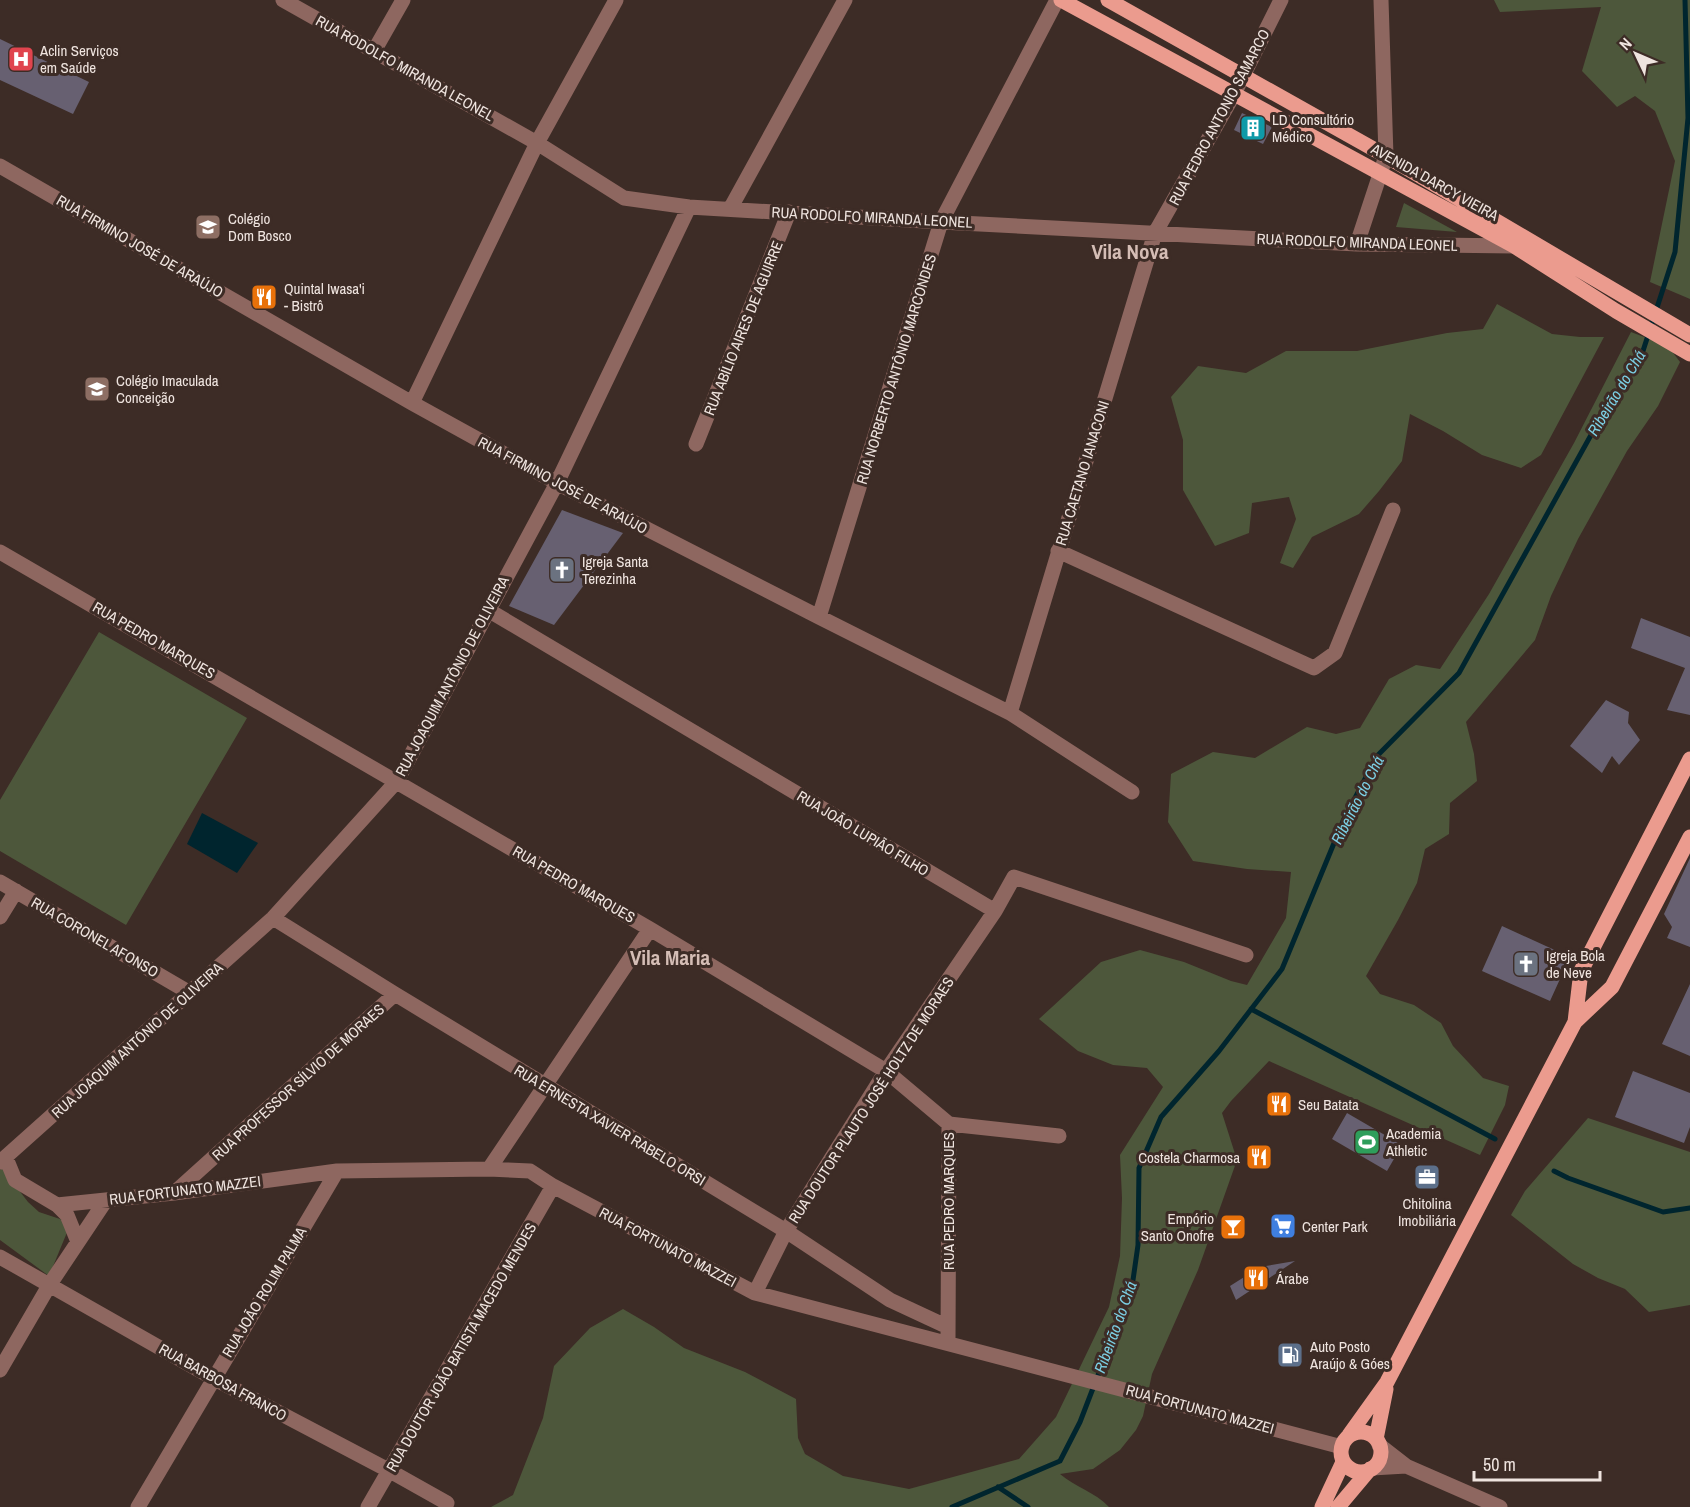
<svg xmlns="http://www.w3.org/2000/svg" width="1690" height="1507" font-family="'Archivo Narrow',sans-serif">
	<rect width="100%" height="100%" fill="#3d2c26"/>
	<path fill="#4d573b" d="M1494,0H1690V299L1650,282L1675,161L1655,111L1635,96L1617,107L1582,71L1601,7L1500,12Z
		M1404,203L1457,232L1396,227Z
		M1497,304L1552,334L1580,337H1604L1541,455L1521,468L1482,455L1443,431L1410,414L1402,461L1379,491L1359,514L1312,537L1293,568L1280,563L1296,519L1289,497L1252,503L1249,533L1215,546L1183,490V440L1171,397L1198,366L1246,373L1286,351H1357L1447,333L1483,329Z
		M1631,332L1668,346L1680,362L1658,406L1627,451L1578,539L1551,596L1535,640L1466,722L1474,754L1477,781L1450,803L1449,834L1425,849L1417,883L1398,920L1366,976L1380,994L1414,1005L1441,1023L1453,1046L1483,1078L1509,1086L1505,1105L1480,1155L1269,1061L1231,1101L1222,1113L1237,1160L1198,1270L1152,1374L1143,1416L1136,1430L1120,1450L1093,1469L1060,1474C1075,1487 1095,1492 1109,1507H491L513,1495L543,1418L554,1366L590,1328L623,1309L654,1327L684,1348L745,1372L796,1399L798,1438L805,1454L843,1476L909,1489L1019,1459L1056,1417L1109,1307L1120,1256L1122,1198L1120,1155L1163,1087L1147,1068L1113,1065L1078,1051L1039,1019L1101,962L1140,950L1184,962L1231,981L1247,985L1286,918L1291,872L1247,869L1193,861L1168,822L1171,774L1213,752L1255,758L1307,727L1336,734L1360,728L1389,679L1416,665L1440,669L1489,594L1574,443Z
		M99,632L247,718L126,925L0,851V800Z
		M1588,1118L1690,1152V1305L1649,1312L1625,1289L1598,1278L1573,1264L1511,1215L1525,1191Z
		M2,1168L28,1202L39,1212L66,1221L68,1230L49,1276L0,1240V1170Z"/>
	<path fill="#00252e" d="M202,813L258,843L237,873L187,844Z"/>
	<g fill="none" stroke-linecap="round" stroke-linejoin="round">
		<path stroke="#00252e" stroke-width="5" d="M1251,1009L1495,1139
			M1554,1171L1568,1178L1663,1212L1690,1208
			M998,1487L1028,1507
			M952,1507L1060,1461L1080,1422L1132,1287L1138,1245L1139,1168L1161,1117L1219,1051L1282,969L1344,819L1377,756L1459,673L1591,435L1642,354L1675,252L1688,118L1685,0"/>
	</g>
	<path fill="#676071" d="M0,39L89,82L73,114L0,80Z
		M1242,113L1272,127L1263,144L1234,130Z
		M562,510L623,533L554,625L509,606Z
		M1641,618L1690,637V715L1667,710L1685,668L1631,648Z
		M1606,700L1629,712L1628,723L1640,740L1619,765L1612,756L1602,773L1570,746Z
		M1690,858V947L1667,938L1672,927L1664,914Z
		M1502,926L1570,957L1550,1001L1482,971Z
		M1690,984V1056L1662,1044Z
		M1633,1071L1690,1093V1127L1684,1143L1615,1117Z
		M1347,1113L1402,1145L1387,1171L1332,1139Z
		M1295,1261L1236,1300L1230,1286L1260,1267Z"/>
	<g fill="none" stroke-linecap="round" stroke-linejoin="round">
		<path stroke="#8e6760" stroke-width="15" d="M283,0L537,143L624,198L689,207L941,222L1357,244L1514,246
			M374,51L403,0
			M0,166L412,403L557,483L819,617L1010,713L1132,792
			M730,209L845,0
			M1357,244L1386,156L1381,0
			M412,403L537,143L616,0
			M696,444L789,212
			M1058,551L1314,668L1335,653L1393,510
			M0,552L650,929L886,1071L949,1124L948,1342
			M488,610L995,911L1014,877L1246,955
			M819,617L941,222L1057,0
			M1010,713L1155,233L1234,94L1281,0
			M0,882L190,993
			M0,917L16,891
			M273,918L395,994L786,1231L890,1300L948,1327
			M949,1124L1059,1136
			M6,1158L15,1180L57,1205L174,1193L337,1171L489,1169L530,1171L553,1186L755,1293L1342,1447
			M0,1162L273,918L397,781L557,483L689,207
			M489,1169L650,929
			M174,1193L395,994
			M57,1205L67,1215L78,1242
			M0,1257L213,1378L390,1471L447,1503
			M755,1293L786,1231L886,1071L995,911
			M0,1370L50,1284L106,1200
			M1379,1445L1406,1466L1500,1507
			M1372,1468L1406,1466
			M138,1507L337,1171
			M368,1507L553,1186"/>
		<path stroke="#eb9b8e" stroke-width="15" d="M1061,0L1514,246L1616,311L1690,354
			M1108,0L1386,156L1690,335
			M1575,1022L1581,971L1690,759
			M1341 1452a20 20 0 1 1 40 0a20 20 0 1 1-40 0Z
			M1349,1435L1387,1382L1575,1022L1612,987L1690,837
			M1376,1439L1386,1389
			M1322,1507L1343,1462
			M1338,1507L1370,1469"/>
	</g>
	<defs>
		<symbol id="hospital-square" viewBox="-11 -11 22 22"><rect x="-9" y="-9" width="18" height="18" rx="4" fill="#e0444e" stroke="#3d2c26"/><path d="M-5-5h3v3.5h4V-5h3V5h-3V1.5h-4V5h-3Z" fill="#fff"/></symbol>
		<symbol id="building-square" viewBox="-11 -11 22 22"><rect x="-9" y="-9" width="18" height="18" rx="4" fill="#0f9aa8" stroke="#3d2c26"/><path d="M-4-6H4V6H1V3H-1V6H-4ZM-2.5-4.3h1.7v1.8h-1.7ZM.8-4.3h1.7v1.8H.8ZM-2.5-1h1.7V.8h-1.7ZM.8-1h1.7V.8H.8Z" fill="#fff"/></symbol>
		<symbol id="school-square" viewBox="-11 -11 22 22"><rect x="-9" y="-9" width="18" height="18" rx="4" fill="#8d6e63" stroke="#3d2c26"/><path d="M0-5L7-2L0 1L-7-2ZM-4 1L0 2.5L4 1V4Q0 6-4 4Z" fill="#fff"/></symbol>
		<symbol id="restaurant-square" viewBox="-11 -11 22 22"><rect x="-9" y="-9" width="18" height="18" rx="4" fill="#e8710a" stroke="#3d2c26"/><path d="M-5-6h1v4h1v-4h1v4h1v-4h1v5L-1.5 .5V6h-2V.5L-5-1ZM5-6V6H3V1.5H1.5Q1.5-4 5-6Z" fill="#fff"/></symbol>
		<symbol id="church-square" viewBox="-11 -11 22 22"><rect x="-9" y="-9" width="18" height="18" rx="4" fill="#6b7280" stroke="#3d2c26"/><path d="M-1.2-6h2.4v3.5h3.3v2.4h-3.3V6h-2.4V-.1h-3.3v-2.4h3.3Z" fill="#fff"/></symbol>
		<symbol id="stadium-square" viewBox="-11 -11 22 22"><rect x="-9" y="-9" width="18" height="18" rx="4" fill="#2e9e5b" stroke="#3d2c26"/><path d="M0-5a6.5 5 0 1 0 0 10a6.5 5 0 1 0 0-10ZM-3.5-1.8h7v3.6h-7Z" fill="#fff"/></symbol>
		<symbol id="office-square" viewBox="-11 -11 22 22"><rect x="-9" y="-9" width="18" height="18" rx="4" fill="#5c6f8a" stroke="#3d2c26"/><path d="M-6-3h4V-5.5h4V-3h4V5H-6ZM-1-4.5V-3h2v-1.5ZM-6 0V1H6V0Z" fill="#fff"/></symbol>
		<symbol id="supermarket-square" viewBox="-11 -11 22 22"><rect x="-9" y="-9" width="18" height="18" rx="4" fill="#3f7fe0" stroke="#3d2c26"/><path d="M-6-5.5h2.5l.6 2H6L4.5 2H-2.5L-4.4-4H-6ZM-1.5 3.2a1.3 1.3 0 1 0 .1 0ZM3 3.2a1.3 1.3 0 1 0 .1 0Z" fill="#fff"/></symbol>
		<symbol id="bar-square" viewBox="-11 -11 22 22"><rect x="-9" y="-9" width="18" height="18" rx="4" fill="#e8710a" stroke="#3d2c26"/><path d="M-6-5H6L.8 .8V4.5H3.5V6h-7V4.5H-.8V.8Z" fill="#fff"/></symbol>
		<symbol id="fuel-square" viewBox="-11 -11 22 22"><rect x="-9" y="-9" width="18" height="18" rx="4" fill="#5c6f8a" stroke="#3d2c26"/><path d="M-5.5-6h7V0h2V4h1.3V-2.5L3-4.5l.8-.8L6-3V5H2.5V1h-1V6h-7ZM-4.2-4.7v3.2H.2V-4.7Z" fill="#fff"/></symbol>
	</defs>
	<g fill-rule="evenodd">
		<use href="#hospital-square" x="6" y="44" width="30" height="30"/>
		<use href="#building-square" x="1238" y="113" width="30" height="30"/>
		<use href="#school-square" x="193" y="212" width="30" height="30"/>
		<use href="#restaurant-square" x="249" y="282" width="30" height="30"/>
		<use href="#school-square" x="82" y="374" width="30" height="30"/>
		<use href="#church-square" x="547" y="555" width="30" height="30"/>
		<use href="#church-square" x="1511" y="949" width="30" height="30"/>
		<use href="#restaurant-square" x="1264" y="1089" width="30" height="30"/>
		<use href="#stadium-square" x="1352" y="1127" width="30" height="30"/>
		<use href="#restaurant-square" x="1244" y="1142" width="30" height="30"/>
		<use href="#office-square" x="1412" y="1162" width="30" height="30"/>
		<use href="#supermarket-square" x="1268" y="1211" width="30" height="30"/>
		<use href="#bar-square" x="1218" y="1212" width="30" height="30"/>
		<use href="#restaurant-square" x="1241" y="1263" width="30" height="30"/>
		<use href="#fuel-square" x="1275" y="1340" width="30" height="30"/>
	</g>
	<g text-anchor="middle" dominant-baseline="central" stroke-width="6" stroke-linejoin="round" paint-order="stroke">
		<g font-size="15" fill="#efe4df" stroke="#3d2c26" text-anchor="start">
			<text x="40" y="50">Aclin Serviços<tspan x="40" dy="17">em Saúde</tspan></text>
			<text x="1272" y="119">LD Consultório<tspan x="1272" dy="17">Médico</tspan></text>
			<text x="228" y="218">Colégio<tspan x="228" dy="17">Dom Bosco</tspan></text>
			<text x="284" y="288">Quintal Iwasa'i<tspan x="284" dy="17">- Bistrô</tspan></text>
			<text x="116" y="380">Colégio Imaculada<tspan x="116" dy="17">Conceição</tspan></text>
			<text x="582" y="561">Igreja Santa<tspan x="582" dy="17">Terezinha</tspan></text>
			<text x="1546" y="955">Igreja Bola<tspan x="1546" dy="17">de Neve</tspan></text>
			<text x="1298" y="1104">Seu Batata</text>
			<text x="1386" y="1133">Academia<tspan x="1386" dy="17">Athletic</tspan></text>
			<text x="1240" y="1157" text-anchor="end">Costela Charmosa</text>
			<text x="1427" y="1203" text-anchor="middle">Chitolina<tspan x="1427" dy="17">Imobiliária</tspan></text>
			<text x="1214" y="1218" text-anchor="end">Empório<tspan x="1214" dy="17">Santo Onofre</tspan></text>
			<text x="1302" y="1226">Center Park</text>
			<text x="1276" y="1278">Árabe</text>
			<text x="1310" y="1346">Auto Posto<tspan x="1310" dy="17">Araújo &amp; Góes</tspan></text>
		</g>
		<g font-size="15" fill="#efe4df" stroke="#3d2c26">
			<text transform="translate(405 68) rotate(29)">RUA RODOLFO MIRANDA LEONEL</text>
			<text transform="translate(1219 117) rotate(-62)">RUA PEDRO ANTONIO SAMARCO</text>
			<text transform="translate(1435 182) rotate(29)">AVENIDA DARCY VIEIRA</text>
			<text transform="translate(872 217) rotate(3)">RUA RODOLFO MIRANDA LEONEL</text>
			<text transform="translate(1357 242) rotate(2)">RUA RODOLFO MIRANDA LEONEL</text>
			<text transform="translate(140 246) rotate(30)">RUA FIRMINO JOSÉ DE ARAÚJO</text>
			<text transform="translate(743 328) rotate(-68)">RUA ABÍLIO AIRES DE AGUIRRE</text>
			<text transform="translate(896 369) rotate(-73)">RUA NORBERTO ANTÔNIO MARCONDES</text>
			<text transform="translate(1082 473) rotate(-73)">RUA CAETANO IANACONI</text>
			<text transform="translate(563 485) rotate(28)">RUA FIRMINO JOSÉ DE ARAÚJO</text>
			<text transform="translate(154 640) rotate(30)">RUA PEDRO MARQUES</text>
			<text transform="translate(452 676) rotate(-62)">RUA JOAQUIM ANTÔNIO DE OLIVEIRA</text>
			<text transform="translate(863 833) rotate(31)">RUA JOÃO LUPIÃO FILHO</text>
			<text transform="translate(574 884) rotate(30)">RUA PEDRO MARQUES</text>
			<text transform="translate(95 937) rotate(30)">RUA CORONEL AFONSO</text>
			<text transform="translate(137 1040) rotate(-42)">RUA JOAQUIM ANTÔNIO DE OLIVEIRA</text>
			<text transform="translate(298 1082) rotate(-42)">RUA PROFESSOR SÍLVIO DE MORAES</text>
			<text transform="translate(871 1100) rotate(-57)">RUA DOUTOR PLAUTO JOSÉ HOLTZ DE MORAES</text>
			<text transform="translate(610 1125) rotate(31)">RUA ERNESTA XAVIER RABELO ORSI</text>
			<text transform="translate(185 1190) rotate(-7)">RUA FORTUNATO MAZZEI</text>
			<text transform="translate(948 1201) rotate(-90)">RUA PEDRO MARQUES</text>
			<text transform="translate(668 1247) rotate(28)">RUA FORTUNATO MAZZEI</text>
			<text transform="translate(264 1292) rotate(-59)">RUA JOÃO ROLIM PALMA</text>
			<text transform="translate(461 1347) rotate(-60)">RUA DOUTOR JOÃO BATISTA MACEDO MENDES</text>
			<text transform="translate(223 1382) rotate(29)">RUA BARBOSA FRANCO</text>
			<text transform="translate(1200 1409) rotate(15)">RUA FORTUNATO MAZZEI</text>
		</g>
		<g font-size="16" font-style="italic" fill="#7ccfe4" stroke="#3d2c26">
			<text transform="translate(1616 393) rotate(-59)">Ribeirão do Chá</text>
			<text transform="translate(1357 800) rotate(-63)">Ribeirão do Chá</text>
			<text transform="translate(1115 1327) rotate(-70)">Ribeirão do Chá</text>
		</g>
		<g font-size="21" font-weight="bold" fill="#d4bdb5" stroke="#3d2c26">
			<text x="1130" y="251">Vila Nova</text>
			<text x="670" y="957">Vila Maria</text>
		</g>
	</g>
	<g transform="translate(1636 54) rotate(314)" stroke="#3d2c26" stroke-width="4.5" paint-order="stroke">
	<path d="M0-4.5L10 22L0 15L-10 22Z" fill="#efe4df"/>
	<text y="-9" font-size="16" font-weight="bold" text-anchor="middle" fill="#efe4df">N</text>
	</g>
	<path d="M1474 1471v9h126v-9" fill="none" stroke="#efe4df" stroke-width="3"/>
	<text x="1483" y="1471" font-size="18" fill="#efe4df" stroke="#3d2c26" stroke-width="4.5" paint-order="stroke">50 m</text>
</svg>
